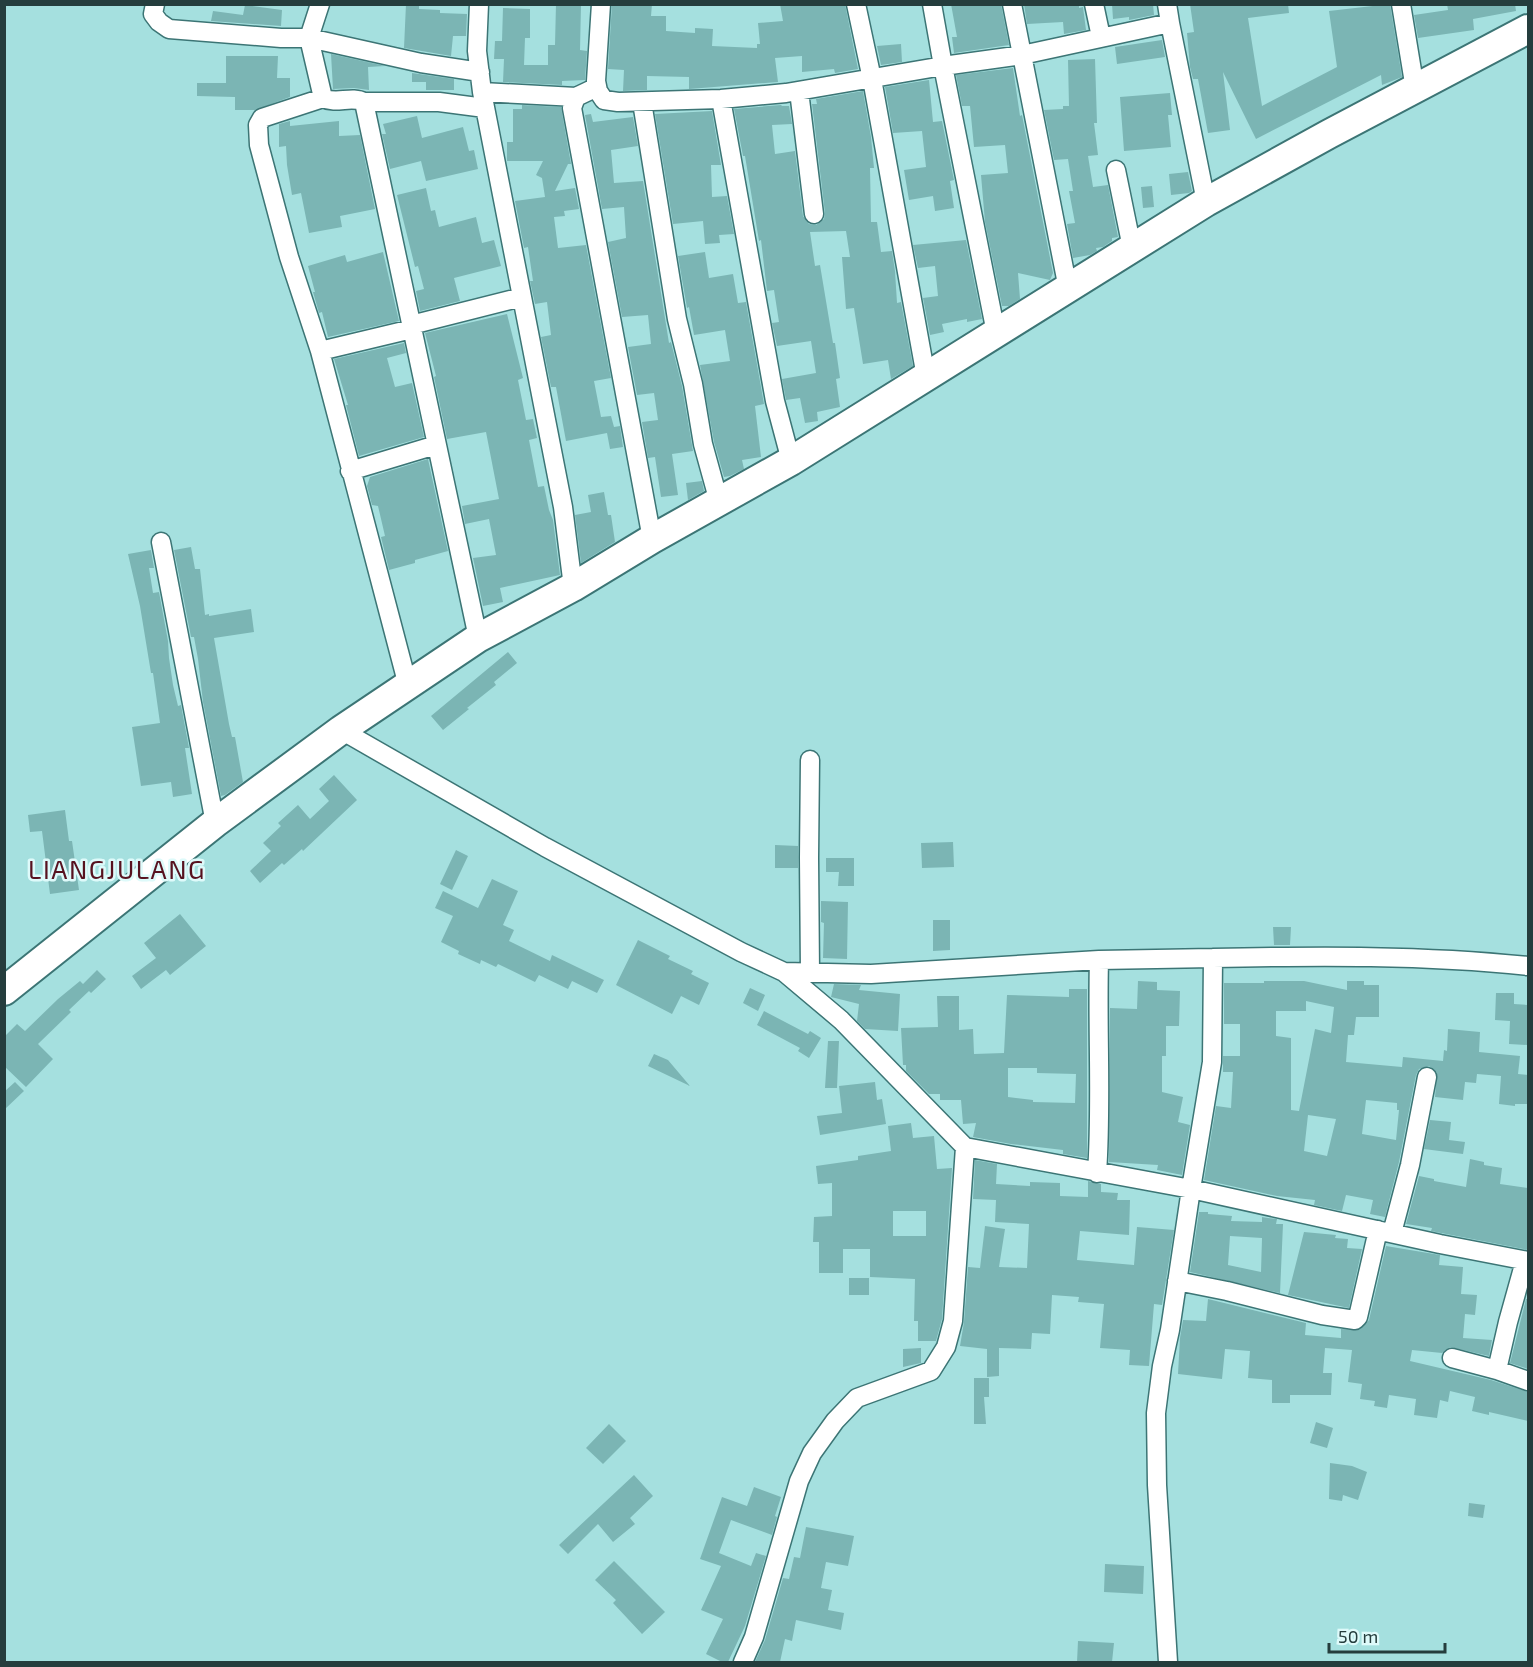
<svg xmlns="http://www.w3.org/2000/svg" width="1533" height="1667" font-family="'Exo 2',sans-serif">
	<rect width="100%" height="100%" fill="#a5e0df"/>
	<path fill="#7bb5b4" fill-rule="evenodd" d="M406,4H419V9L440,10V13L467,14L466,36H453L451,56L404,48Z
		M556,4H581L580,50L587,51L585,80L562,81V85L503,82L504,59H494L495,41H502L503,8L530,9V38H525L524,65H548V45H555Z
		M612,4H652L651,16H666V31L695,33V28L713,29L712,46L757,48V44H760L758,23L783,21L780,4H845L858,69L835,73L834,69L802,72V56L775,58L778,82L689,89V77L647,76V90L623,91L624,70L608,69Z
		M951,4H1001L1009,45L954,53L952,37H957Z
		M1024,4H1079V8L1083,7L1086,30L1064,34L1063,22L1027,24Z
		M1112,4H1153L1154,15L1129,20V17L1113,19Z
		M1190,4H1288L1289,13L1248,18L1262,106L1337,67L1329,11L1390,4L1402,77L1382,85L1381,75L1256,139L1223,72L1230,130L1208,133L1198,79H1193L1190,67L1187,33L1194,32Z
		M1447,4H1515L1516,11L1473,19L1474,30L1418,38L1414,15L1448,10Z
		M245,5L282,10L281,26L211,21L213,11L243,15Z
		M1162,40L1165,57L1117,64L1115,47Z
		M901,44L902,62L881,65L877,46Z
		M331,54L385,66L368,67L369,90L354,88L333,89Z
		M226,56H278L277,78H290V97L255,110H235V97L197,96V83H226Z
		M1095,59L1097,123H1094L1098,155L1088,156L1093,187L1108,185L1118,237L1112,238V241L1103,247L1096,248L1097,251L1090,255L1073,258L1067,224L1075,223L1069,191H1073L1068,159L1054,160L1044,110L1063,109V106H1069L1068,60Z
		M1013,68L1020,116L1022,115L1053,273L1050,280L1018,273L1020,299L1009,306H1002L985,222L981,175L1008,173L1005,145L974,147L970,106H962L956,75Z
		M412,73L454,79V90H426V82H412Z
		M929,80L933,122L942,121L954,180L950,181L954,208L935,211L933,196L909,200L904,170L926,167L922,131L893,133L885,87Z
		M863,91L871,137L874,168H870L871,222H877L881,252L892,251L895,271L897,303L901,302L913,366L891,379L888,360L863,364L854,308L846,309L842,257H850L846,231L810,232L815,266L820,265L833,343H835L840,378L836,379L840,407L817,412L818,421L805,423L800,398L786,400L782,379L816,373L811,341L777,346L772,323L779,322L774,290L767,291L761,240L759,241L745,156H743L734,109L781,105L782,106H789L792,124L772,125L775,154L795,151L803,216L809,224L816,225L824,219L825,213L812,104H817L816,99Z
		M1170,93L1172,115H1168L1171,147L1124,151L1120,97Z
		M522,105L561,107L571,164H568L555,191L575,188L579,209L564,211L565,216L554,217L558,248L586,245L611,378L594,381L601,417L611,416L614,427L620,426L623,447L610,449L607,433L566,441L556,387H551L541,337L551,335L547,302L535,304L530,281H533L528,247L524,248L515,201L545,197L542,178L536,175L543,161H507V142H513V109H522Z
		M712,111L721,165H711L712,197L727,196L734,234L719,235L720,243L705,244L703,221L673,224L655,114Z
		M591,114L593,122L633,117L638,146L611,150L614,183L643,181L669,343L671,342L682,386L693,451L672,454L678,495L661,497L655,457L648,458L642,422L658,420L654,393L637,395L628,347L651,344L648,315L622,317L608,242L626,238L624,207L602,209L585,115Z
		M417,116L422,138L463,127L469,151L474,150L478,169L426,181L421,161L390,169L382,134H386L383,124Z
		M290,121V126L339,121V136L360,135L375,209L340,216L342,227L309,233L301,193L292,195L287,165L286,146L279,147V124Z
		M1188,172L1192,191L1189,193L1171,195L1169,174Z
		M1152,186L1154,207L1143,208L1141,187Z
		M426,188L431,211L435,210L439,227L476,217L482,243L494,240L501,266L454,278L460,301L420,311L416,291L424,289L418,266L415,267L397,195Z
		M966,240L982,319L967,322V319L942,324L944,332L930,335L923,298L938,296L935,266L918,268L913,245Z
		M383,252L399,321L328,337L322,312L319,313L313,292H315L308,266L345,255L347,262Z
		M705,252L709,278L733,274L738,303L746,302L764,404L755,406L761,457L742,460L744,469L730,476L724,477L714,442L700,365L730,361L725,330L694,335L689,307L687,308L678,256Z
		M507,314L523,378L518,380L526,420L533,419L537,438L529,440L538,487L544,486L549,510L553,520L560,575L500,588L503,602L483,606L473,558L496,555L489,519L465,524L462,506L499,499L486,432L447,439L434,377L436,376L425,333Z
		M404,343L406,353L387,358L395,387L412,383L424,437L359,456L346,405H348L334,359Z
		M428,459L448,551L415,560V563L389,570L381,537L385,536L378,506L372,505L367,486L370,477Z
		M702,481L704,491L688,500L686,483Z
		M604,492L608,515H611L615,542L581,563L575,515L591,512L588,495Z
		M191,547L195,569H200L205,615L209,614V616L251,609L254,632L214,638L229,724L232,737H235L243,782L225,795L221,796L203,702L198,659L194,637H191L174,550Z
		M151,550L154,568H149L153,593L159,592L168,641L169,658L173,685L178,706L181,705L189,748H185L192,794L173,797L171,782L141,786L132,727L160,723L153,673H151L140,606L128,554Z
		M508,652L517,663L494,682L496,685L467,708L469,709L443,730L431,716Z
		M334,775L357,800L303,851L302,849L284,865L282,863L260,883L250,871L271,851L263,843L281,826L278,823L298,805L310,819L329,801L319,789Z
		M65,810L69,841H72L79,890L50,894L42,831L30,832L28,815Z
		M953,842L954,867L922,868L921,843Z
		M775,845L798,846V868H775Z
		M456,850L468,856L452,890L440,884Z
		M826,858H854V886H838L839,872H826Z
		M492,879L518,891L503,925L514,930L509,941L550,961L552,955L604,980L597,993L572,981L568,989L539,975L535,982L498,964L496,967L481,960L480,964L458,954L459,951L441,942L453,916L435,908L443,891L478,908Z
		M821,901L848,902L847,959L823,958L824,923L821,922Z
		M180,914L206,946L170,975L166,970L141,989L132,976L156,958L144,943Z
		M933,920H950V950L933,951Z
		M1273,927H1291L1290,945H1274Z
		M638,940L670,956L668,959L693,971L691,974L709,983L699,1005L681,996L672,1014L616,985Z
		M97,970L106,979L91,993L89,991L69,1010L71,1012L38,1044L53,1059L26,1087L4,1066V1037L17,1024L25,1031L58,999L80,981L83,984Z
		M1138,981L1157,982V990L1180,991L1179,1026H1166V1056H1162V1092L1183,1097L1178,1122L1190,1125L1182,1175L1157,1170L1158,1165L1109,1162L1110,1008L1137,1009Z
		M1264,981H1304L1347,990V981H1364V985H1379V1017H1356L1354,1035H1348L1346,1062L1402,1067L1403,1057L1443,1061L1444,1050L1447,1051L1448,1029L1480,1032L1479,1052L1520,1056L1518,1074L1528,1075V1104H1515V1106L1499,1104L1501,1076L1477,1074L1476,1083L1465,1082L1463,1100L1435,1097L1437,1073L1429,1066L1419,1069L1416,1075L1399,1162L1385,1217L1370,1214L1373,1200L1346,1195L1342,1211L1314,1205L1315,1200L1277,1196L1204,1180L1216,1106L1231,1108L1233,1072H1223V1056H1240V1024H1224V983H1264ZM1306,1001L1334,1007L1331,1033L1315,1029L1299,1111L1291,1110V1038L1276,1036V1011H1306ZM1366,1100L1397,1103V1110H1399L1396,1140L1362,1134ZM1308,1115L1336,1119L1327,1156L1304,1151Z
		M834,984L861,985L859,990L900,994L898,1031L865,1029L857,1021L859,1004L831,997Z
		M750,988L765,995L758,1011L743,1003Z
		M1069,989H1087V1158L1063,1154V1150L1011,1144L973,1137L976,1123L963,1124L961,1100H940V1094H929L906,1071V1065H903L901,1028L938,1027L937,996H959V1030L973,1029L974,1054L1004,1053L1007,995L1069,997ZM1008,1068H1037V1073L1076,1074L1075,1103L1033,1102V1100L1008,1097Z
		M1496,993H1514V1004L1528,1005V1045L1509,1044L1510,1021L1495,1020Z
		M764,1011L808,1034L810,1031L821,1038L809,1058L798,1051L800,1048L757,1025Z
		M828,1041H839L837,1088H825Z
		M654,1054L668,1060L690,1086L648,1066Z
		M15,1082L24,1091L4,1110V1092Z
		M875,1082L877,1100L882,1099L886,1124L820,1135L817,1116L842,1113L839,1086Z
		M1430,1120L1451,1122L1449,1140L1465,1142L1463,1154L1424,1149Z
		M911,1123L913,1138L934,1136L937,1169L952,1168L942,1319L936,1341H918V1321H914L915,1279L870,1277V1249H843V1273H819V1242H813L814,1217L832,1216V1183L818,1184L816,1166L858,1160V1156L891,1151L888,1126ZM893,1211H926V1236H893Z
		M1470,1159L1484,1162V1165L1502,1168L1500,1184L1528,1188V1250L1431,1231L1432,1228L1406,1224L1419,1176L1434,1179V1181L1466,1187Z
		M975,1160L997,1164L996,1184L1030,1186V1182L1060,1183V1196L1088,1197V1181L1101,1184V1192L1118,1193L1117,1200H1130L1129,1235L1080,1231L1077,1260L1134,1265L1137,1227L1174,1230L1162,1305L1154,1304L1149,1366L1129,1365L1130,1350L1100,1348L1104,1304L1078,1302L1079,1297L1052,1295L1050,1334L1032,1333L1031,1349L999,1348V1376L987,1377V1349L960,1346L964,1322L968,1267L980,1268L985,1226L1005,1229L999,1267L1027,1268L1029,1224L995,1222L996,1200L973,1199Z
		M1199,1212H1208V1214L1232,1216L1231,1221L1262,1222V1217L1268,1218L1277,1219L1276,1224H1283L1280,1293L1190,1272ZM1230,1236L1262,1238L1261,1272L1228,1265Z
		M1304,1232L1336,1235L1335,1238L1348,1239L1347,1248L1362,1249L1349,1308L1288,1295Z
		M1386,1246L1440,1255L1439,1265L1463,1267L1461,1294L1477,1295L1475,1315L1465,1314L1463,1338L1492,1340L1489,1356L1450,1347L1442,1353L1412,1350L1410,1361L1491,1380L1528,1392V1421L1489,1412V1415L1472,1411L1475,1397L1450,1391L1448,1402L1440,1400L1437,1418L1414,1415L1416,1399L1389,1395L1387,1408L1374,1406L1375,1401L1360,1399L1362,1384L1348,1382L1352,1350L1325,1348L1323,1373H1332L1331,1395H1290V1403H1272V1380L1248,1378L1250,1351L1225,1349L1222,1379L1178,1374L1180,1338L1183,1320L1206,1321L1208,1299L1306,1323L1305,1335L1341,1338V1329L1359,1330L1369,1320Z
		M849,1278H869V1295H849Z
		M1526,1299H1528V1369L1510,1363Z
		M921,1348V1363L903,1367V1349Z
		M974,1378H989V1397H984L986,1424H974Z
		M1316,1422L1333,1428L1327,1448L1310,1443Z
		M609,1424L626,1441L603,1464L586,1448Z
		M1330,1463L1352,1466L1367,1472L1358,1500L1343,1495L1342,1501L1329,1499Z
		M634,1475L653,1496L630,1518L635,1524L613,1542L598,1524L568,1554L559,1545Z
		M754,1487L781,1497L775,1516L777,1517L772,1535L731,1520L719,1553L751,1566L756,1553L766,1556L745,1626L728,1662H722L706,1654L723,1619L701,1610L721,1566L700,1559L722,1497L747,1506Z
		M1469,1503L1485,1505L1483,1518L1468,1516Z
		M806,1527L854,1536L848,1566L826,1562L821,1588L832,1590L828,1610L844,1613L841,1630L796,1620L792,1641L785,1639L780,1662H755L765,1640L783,1578L789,1579L794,1557L800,1558Z
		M614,1561L665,1612L642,1634L613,1603L616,1600L595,1580Z
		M1105,1564L1144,1566L1143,1594L1104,1592Z
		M1078,1641L1114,1643L1112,1662H1077Z"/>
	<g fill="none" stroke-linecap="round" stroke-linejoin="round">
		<defs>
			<path id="street" d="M155,4L153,14L159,22L169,29L281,38H309L323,98C337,105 351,95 364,102L478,638
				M320,4L309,38L421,63L480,72
				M479,4L477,51L482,92L563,507L573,587
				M601,4L596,81L598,91L604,100L618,102L721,99L786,93L943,66L932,4
				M856,4L872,79L926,377
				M1012,4L1068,289
				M1094,4L1101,37
				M1401,4L1415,89
				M1170,23L1206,202
				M597,87L576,97L572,108L652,539
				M799,91L814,214
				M482,92L576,97
				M323,98L262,118L258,125L259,145L289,257L320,351L408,686
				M721,99L775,401L791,461
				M364,102H439L485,108
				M642,102L677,319L693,384L703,444L719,502
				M1116,170L1132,248
				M411,325L522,297
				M996,333L943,66L1022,55L1170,23L1167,4
				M320,351L412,329
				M350,471L436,445
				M161,542L215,823
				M341,730L545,847L741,952L784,972L841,1020L965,1147L1191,1189L1170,1330L1162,1366L1156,1413L1157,1485L1168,1662
				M1528,966C1424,955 1318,956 1213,958L1212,1062L1191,1189L1440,1244L1528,1261
				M784,972L871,974L1099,960L1213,958
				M810,973L809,858L810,760
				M1097,1173C1102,1102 1097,1031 1099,960
				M1392,1233L1410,1165L1427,1077
				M1177,1281L1227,1291L1322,1315L1355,1320L1358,1317L1378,1230
				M1452,1358L1497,1370L1508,1322L1525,1261
				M1497,1370L1528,1381
				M743,1662L754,1637L799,1481L812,1453L835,1421L857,1398L931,1371L946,1347L953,1321L965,1147"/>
			<path id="primary" d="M4,991L215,823L341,730L478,638L573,587L652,539L791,461L1206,202L1329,134L1528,29"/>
		</defs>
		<use href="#street" stroke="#3c7575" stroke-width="21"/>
		<use href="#primary" stroke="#3c7575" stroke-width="32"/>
		<use href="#street" stroke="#fff" stroke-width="18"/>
		<use href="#primary" stroke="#fff" stroke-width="28"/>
	</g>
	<g text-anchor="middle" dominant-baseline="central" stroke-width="5" stroke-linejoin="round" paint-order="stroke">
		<g font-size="26" letter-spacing="1.5" fill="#57121f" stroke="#defafa">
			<text x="117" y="868">LIANGJULANG</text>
		</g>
	</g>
	<rect width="1533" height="1667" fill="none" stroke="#253d3d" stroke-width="12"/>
	<path d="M1329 1643v9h116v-9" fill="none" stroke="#253d3d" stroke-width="3"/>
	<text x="1338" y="1643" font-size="18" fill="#253d3d" stroke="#defafa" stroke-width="4.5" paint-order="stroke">50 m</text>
</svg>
